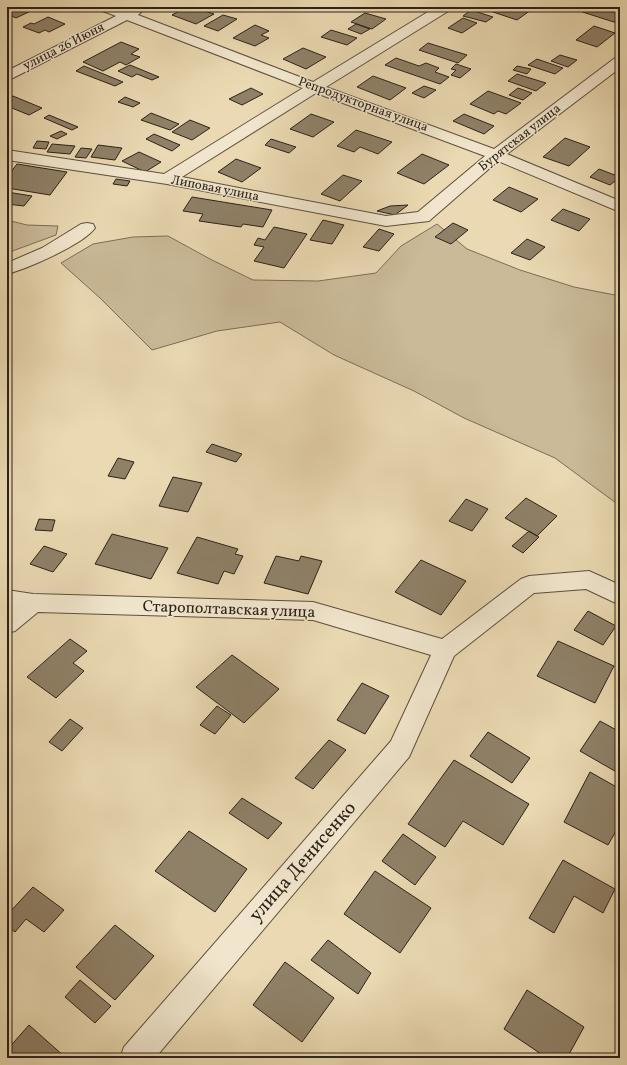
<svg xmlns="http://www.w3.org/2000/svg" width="627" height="1065" font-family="Vollkorn,serif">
	<rect width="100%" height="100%" fill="#ead9b2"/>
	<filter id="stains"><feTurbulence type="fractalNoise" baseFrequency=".005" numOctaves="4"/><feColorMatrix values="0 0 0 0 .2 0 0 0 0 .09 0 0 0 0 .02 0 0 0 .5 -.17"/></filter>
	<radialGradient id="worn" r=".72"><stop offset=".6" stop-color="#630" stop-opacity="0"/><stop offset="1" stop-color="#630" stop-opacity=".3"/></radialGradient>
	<path fill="#caba98" stroke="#7b6e58" d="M7,220L27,225L58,226L56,235L7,253Z
		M437,224L467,249L520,270L574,287L620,296V506L555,458L464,418L414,391L334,355L280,322L217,331L152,350L100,298L61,263L93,244L133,237L168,236L212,260L253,280L318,281L376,273L401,246Z"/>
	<path fill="#8f8168" stroke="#2c2218" d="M7,7H26L33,10L16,18L7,14Z
		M186,7H192L214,14L196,24L172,15Z
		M482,7H520L531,10L517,20L481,8Z
		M571,7H596L613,12L618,9L620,10V24L570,8Z
		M471,10L493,17L486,22L463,16Z
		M365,13L386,19L372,29L351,22Z
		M223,15L237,19L218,31L204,26Z
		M48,17L65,24L49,32L45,30L39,33L23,27L31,23L34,24Z
		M463,18L477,23L462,33L448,28Z
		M356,24L370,29L361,34L348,29Z
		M255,25L269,31L261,35L269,38L255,46L233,38Z
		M594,26L615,33L597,47L576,40Z
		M331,30L357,38L347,45L321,37Z
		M121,42L139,49L131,54L140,57L126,65L120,62L103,71L83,62Z
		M428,43L467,55L458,63L419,50Z
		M303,48L326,57L306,69L283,59Z
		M560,55L577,60L568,67L551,61Z
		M396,58L419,66L426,63L439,68L435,72L449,77L440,84L385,65Z
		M537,59L563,68L555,74L528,65Z
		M456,64L471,69L460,78L451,75L456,70L451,69Z
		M130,65L159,77L152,80L137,74L132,77L118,71Z
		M84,66L123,82L115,86L76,71Z
		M517,66L531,69L527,74L513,70Z
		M517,74L546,83L536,91L508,81Z
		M373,76L406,88L390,100L357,87Z
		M424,86L436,90L424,98L412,93Z
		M251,88L263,94L242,105L229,99Z
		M518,88L532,93L523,100L509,95Z
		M488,91L521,103L506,114L498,111L494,114L470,104Z
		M13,96L42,108L29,115L7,106V99Z
		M125,97L140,103L133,107L118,102Z
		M151,113L179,124L170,130L141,120Z
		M311,114L334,122L313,137L290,129Z
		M464,114L494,126L484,134L453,121Z
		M49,115L78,127L72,130L44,118Z
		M190,120L210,128L192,140L172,132Z
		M356,130L392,142L378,154L360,147L354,152L337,146Z
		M61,131L67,134L57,139L50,136Z
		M154,134L180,145L172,151L146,139Z
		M565,138L590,147L569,166L543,157Z
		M271,139L296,147L289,153L265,145Z
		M37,141L49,142L46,149L33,148Z
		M52,144L75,146L70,154L47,152Z
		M98,145L122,148L115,160L91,157Z
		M81,148L92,149L86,158L75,157Z
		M139,152L161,162L145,172L122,161Z
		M422,154L449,165L424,184L397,173Z
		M236,159L261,168L242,182L218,172Z
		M17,164L67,172L50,195L7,188V177Z
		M599,169L620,177L610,185L590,177Z
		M343,175L362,181L340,201L321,194Z
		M116,179L130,181L127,186L113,184Z
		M509,187L538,199L521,212L493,200Z
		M7,192L32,196L24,206L7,204Z
		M192,197L272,210L263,227L243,224L241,227L199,221L203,214L183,211Z
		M408,205L395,215L377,211L390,206Z
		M563,209L590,219L579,231L551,220Z
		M323,220L344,225L332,244L310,240Z
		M453,223L468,230L451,244L435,237Z
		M274,227L307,234L284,268L254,261L264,247L254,245L258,238L265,240Z
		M379,229L394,234L379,251L363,247Z
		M527,239L545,247L530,260L511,253Z
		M212,444L242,454L236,462L206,452Z
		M118,458L134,462L125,479L108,476Z
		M173,477L202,483L188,512L159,506Z
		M526,498L557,516L537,536L505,518Z
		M466,499L488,509L472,531L449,521Z
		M39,519L55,520L52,531L35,530Z
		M529,531L539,537L523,553L512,546Z
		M112,534L168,548L151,579L95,564Z
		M197,537L238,549L235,554L243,556L234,574L224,571L218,584L177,573Z
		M44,546L67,554L53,572L30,564Z
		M276,556L299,561L301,556L322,561L308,594L264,583Z
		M421,560L466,581L441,615L395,592Z
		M588,611L616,626L603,645L574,630Z
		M70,639L87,651L73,663L84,671L56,698L27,677Z
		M558,641L614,666L595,703L537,676Z
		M232,655L279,689L244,723L196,687Z
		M362,683L389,696L365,734L337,720Z
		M217,706L231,715L215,734L200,725Z
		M70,719L83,728L62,751L49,742Z
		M600,721L620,732V774L580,751Z
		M488,732L530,758L512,783L470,756Z
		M329,740L346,750L313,789L295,778Z
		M454,760L529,804L503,845L463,821L445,847L408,824Z
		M590,772L620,789V824L608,845L564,822Z
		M242,798L282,823L268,839L229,813Z
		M189,831L247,869L215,912L155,871Z
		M403,834L436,857L415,885L382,861Z
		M563,860L615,889L603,913L574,896L554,933L529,918Z
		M375,871L431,908L400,953L344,914Z
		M33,887L64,910L44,932L26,919L15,932L7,926V915Z
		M115,925L154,956L115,1000L76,967Z
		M328,940L371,973L358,994L311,960Z
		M285,962L334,998L302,1042L253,1005Z
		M80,980L111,1006L95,1023L65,997Z
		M527,990L584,1027L567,1058H547L504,1029Z
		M29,1025L65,1057V1058H7V1050Z"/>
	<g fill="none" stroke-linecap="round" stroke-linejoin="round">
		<defs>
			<path id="minor" d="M98,7H117L126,10L135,7L140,8L142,11L138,15L313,82L436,7H452L450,10L326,87L494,149L615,58L620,57V68L507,154L620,201V212L498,161L429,221L386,226L167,184L7,160V150L164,174L303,88L127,20L7,81V71L116,16L100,10ZM316,93L485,156L418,212L386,216L182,177Z
				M87,223L93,224L95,228C84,244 27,269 7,274V263L42,248L81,224Z
				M589,571L620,585V605L586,589L534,593L454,656L409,757L155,1058H120L124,1047L391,741L431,655L313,620L38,612L15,631L7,633V611L10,608H7V590L33,594L313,602L442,639L521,579L529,576Z"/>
		</defs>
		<use href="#minor" stroke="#5c503e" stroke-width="2"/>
		<use href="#minor" fill="#f1e6cd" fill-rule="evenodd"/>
	</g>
	<g text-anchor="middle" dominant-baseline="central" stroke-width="3" stroke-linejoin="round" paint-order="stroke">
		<g font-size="13" fill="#2c2218" stroke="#f1e6cd">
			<text transform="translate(64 47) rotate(-27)">улица 26 Июня</text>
			<text transform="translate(363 105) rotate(20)">Репродукторная улица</text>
			<text transform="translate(520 138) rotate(-38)">Бурятская улица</text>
			<text transform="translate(215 189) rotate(11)">Липовая улица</text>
		</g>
		<g font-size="16" fill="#2c2218" stroke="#f1e6cd">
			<text transform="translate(229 610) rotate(2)">Старополтавская улица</text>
		</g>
		<g font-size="19" fill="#2c2218" stroke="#f1e6cd">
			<text transform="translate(303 862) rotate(-49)">улица Денисенко</text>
		</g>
	</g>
	<rect width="627" height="1065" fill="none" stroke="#ead9b2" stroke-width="24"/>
	<rect x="8" y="8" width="611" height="1049" fill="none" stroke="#2c2218" stroke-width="2"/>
	<rect x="12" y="12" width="603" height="1041" fill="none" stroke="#2c2218"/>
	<rect width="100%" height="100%" filter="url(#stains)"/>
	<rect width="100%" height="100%" fill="url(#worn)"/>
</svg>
